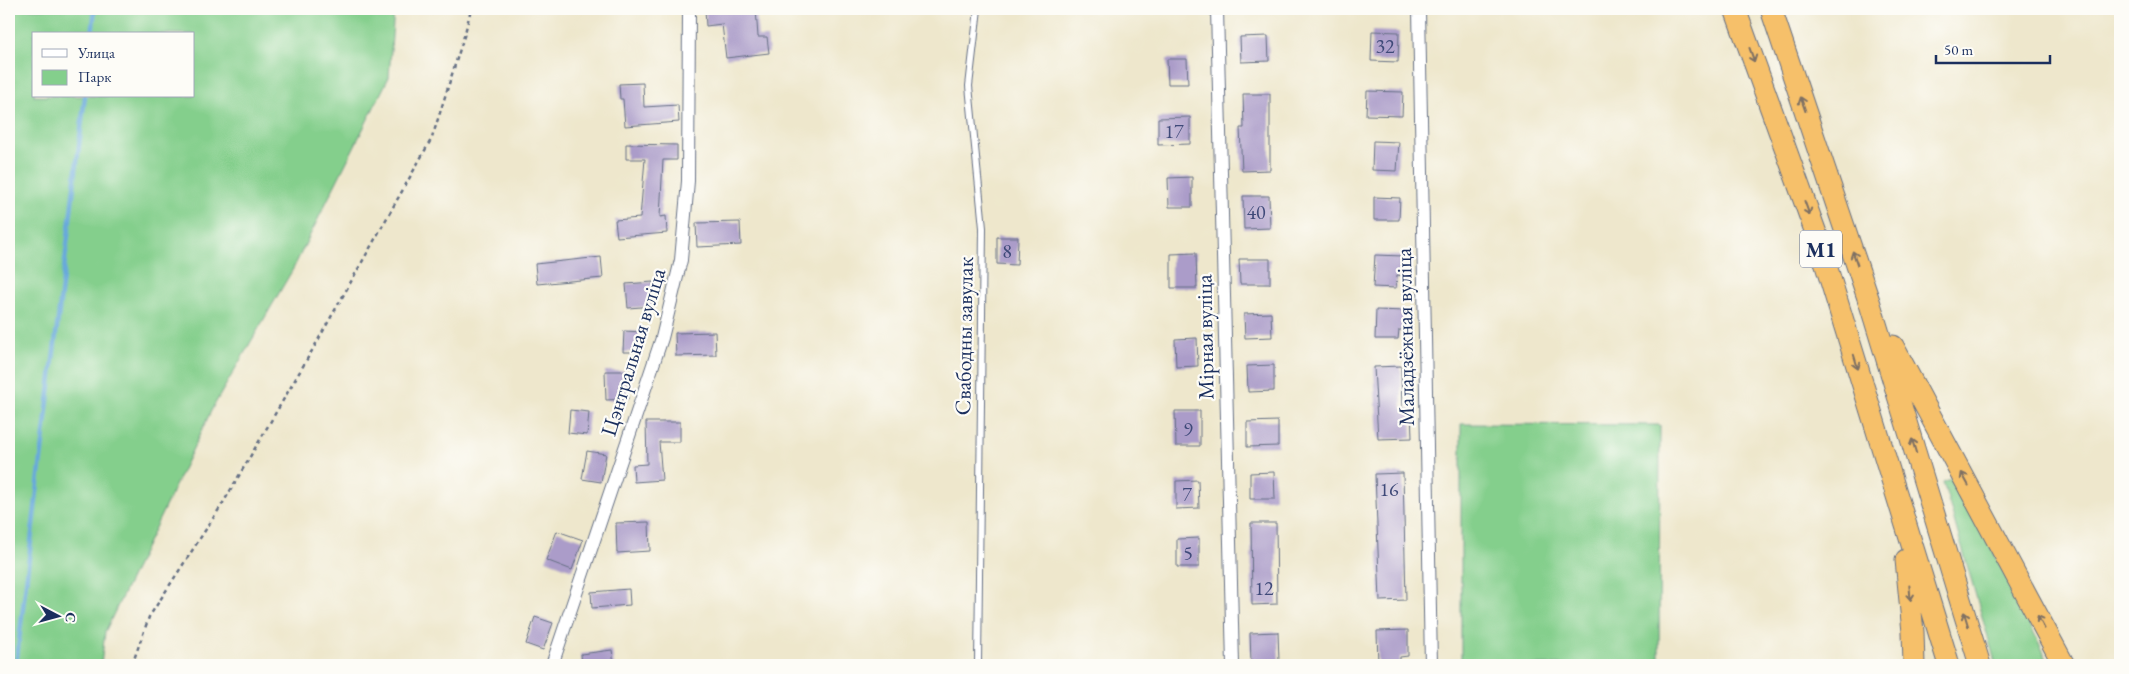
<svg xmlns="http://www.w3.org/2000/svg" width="2129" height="674" font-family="'EB Garamond',serif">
	<rect width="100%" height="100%" fill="#fdfcf7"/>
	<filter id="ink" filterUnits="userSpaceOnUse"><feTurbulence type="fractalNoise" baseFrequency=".02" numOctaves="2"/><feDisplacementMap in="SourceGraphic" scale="10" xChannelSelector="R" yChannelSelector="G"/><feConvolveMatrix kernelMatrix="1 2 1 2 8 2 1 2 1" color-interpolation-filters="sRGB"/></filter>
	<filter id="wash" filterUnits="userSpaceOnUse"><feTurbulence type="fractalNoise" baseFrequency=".0096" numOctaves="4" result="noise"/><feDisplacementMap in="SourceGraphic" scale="20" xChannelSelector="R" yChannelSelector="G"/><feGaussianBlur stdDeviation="1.12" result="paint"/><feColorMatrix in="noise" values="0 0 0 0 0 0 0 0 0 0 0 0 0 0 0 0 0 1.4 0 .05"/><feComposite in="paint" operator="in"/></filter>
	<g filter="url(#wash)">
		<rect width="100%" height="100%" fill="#eee7cc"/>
		<path fill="#84cf8c" stroke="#507f75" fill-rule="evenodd" d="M9,9H394L389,77L293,269L212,409L105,632L101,665H9ZM34,34H194V96H34Z
			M1461,424L1660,425L1659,665H1461Z
			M1956,477L2050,665H1996L1943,482Z"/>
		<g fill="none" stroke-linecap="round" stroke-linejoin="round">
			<path stroke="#68a9dc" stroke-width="4.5" d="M92,34L95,9
				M16,665L85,96"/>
		</g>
		<g id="blocks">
			<path fill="#ab9cc9" d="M705,9H756L758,37H767L769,53L726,58L722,24L706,26Z
				M1372,31L1399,32L1398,62L1371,61Z
				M1268,36L1269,61L1241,62L1240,37Z
				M1167,59H1187L1188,84H1168Z
				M643,83L644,107L678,105L679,122L625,126L623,99H620L619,84Z
				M1367,91L1403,92L1402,116L1366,115Z
				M1243,94H1270V170L1242,171L1240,128H1244Z
				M1190,117V144L1158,145V118Z
				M1373,141L1399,142L1397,171L1372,170Z
				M626,144L677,145V160H663L660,217L666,216L667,233L617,237L615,220L640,218L645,159H626Z
				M1192,177V207H1169L1168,178Z
				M1243,196H1269L1270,228L1244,229Z
				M1374,197L1400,198L1399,220H1374Z
				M740,222L741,245L697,247L696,223Z
				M997,237H1018L1017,265L997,264Z
				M1196,253L1197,288H1171V254Z
				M1375,255L1403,256L1402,276L1397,275L1396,288L1373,287Z
				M601,257L603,278L537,284L535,264Z
				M1239,259H1270V284H1240Z
				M653,282L655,306L628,308L626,284Z
				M1376,310L1406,311L1405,330H1399L1398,339H1375Z
				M1271,313L1272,337L1245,338L1244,314Z
				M624,331L643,332L642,352H623Z
				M715,332L716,355L676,356L675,333Z
				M1197,338L1198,366L1176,367L1175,339Z
				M1274,365V391L1248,392L1247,366Z
				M1401,366L1402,409H1411L1412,438L1378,439L1374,367Z
				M605,371H627L628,399L606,400Z
				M570,410L589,412L587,435L568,433Z
				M1175,411H1200V446H1176Z
				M1278,421V446L1247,447V422Z
				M646,422H680V442H659L662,480L634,482L633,465L647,464Z
				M587,451L606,454L601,482L582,479Z
				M1274,472L1275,499H1250V473Z
				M1403,473L1406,600L1380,601L1375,474Z
				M1198,480L1199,508L1176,509V481Z
				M649,522L650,551L617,553L616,523Z
				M1251,523H1276L1277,604L1252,605Z
				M557,531L583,540L572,570L546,560Z
				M1199,538V567H1177V539Z
				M629,589L630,605L592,608L591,592Z
				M535,617L553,623L543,650L526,644Z
				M1408,630V656L1400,657V665H1378L1377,631Z
				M1278,632L1279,661L1251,662L1250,633Z
				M612,650L614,665H582L581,654Z"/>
		</g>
	</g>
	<g filter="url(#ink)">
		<use href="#blocks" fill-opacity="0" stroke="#656f84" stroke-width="1"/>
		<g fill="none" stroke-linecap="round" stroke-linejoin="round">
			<defs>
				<path id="lane" d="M978,9L969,86L983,228L978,665"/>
				<path id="street" d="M1217,9L1233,665
					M1419,9L1431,665
					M552,665L662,338L681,260L688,181L689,9"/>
				<path id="highway" d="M1735,9L1817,236L1949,665
					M1771,9L1870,304L1980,665
					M1893,346L2064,665
					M1906,560L1913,632L1914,665"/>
			</defs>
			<use href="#lane" stroke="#656f84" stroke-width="8"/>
			<use href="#street" stroke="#656f84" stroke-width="14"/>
			<use href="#highway" stroke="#656f84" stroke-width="23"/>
			<path stroke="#656f84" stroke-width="2.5" stroke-dasharray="4 4" stroke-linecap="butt" d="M132,665L149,617L223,503L313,349L432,138L465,33L471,9"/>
			<use href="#lane" stroke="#fff" stroke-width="6"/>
			<use href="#street" stroke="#fff" stroke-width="12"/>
			<use href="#highway" stroke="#f6c06b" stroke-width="21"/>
		</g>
		<defs><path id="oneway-shaft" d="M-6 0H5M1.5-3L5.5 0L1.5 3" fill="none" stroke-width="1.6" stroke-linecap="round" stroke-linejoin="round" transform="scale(1.25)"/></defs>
		<g stroke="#7e7064">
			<use href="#oneway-shaft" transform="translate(1752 55) rotate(70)"/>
			<use href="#oneway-shaft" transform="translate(1803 104) rotate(-109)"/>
			<use href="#oneway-shaft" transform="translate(1807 208) rotate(70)"/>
			<use href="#oneway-shaft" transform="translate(1855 258) rotate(-109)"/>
			<use href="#oneway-shaft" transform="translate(1856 362) rotate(73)"/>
			<use href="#oneway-shaft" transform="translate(1914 446) rotate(-107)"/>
			<use href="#oneway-shaft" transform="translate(1965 479) rotate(-119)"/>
			<use href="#oneway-shaft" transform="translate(1910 593) rotate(85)"/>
			<use href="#oneway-shaft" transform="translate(1966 619) rotate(-107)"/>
			<use href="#oneway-shaft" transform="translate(2041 622) rotate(-118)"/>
		</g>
	</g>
	<g text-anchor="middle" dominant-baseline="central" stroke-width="4.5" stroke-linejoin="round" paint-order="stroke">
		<g font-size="20" fill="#3f4a79">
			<text x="1385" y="46">32</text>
			<text x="1174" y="131">17</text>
			<text x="1256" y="212">40</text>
			<text x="1007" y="251">8</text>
			<text x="1188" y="429">9</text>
			<text x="1389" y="489">16</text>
			<text x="1187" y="494">7</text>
			<text x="1188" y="553">5</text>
			<text x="1264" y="588">12</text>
		</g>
		<rect fill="#fdfcf7" stroke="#5f6c8c" stroke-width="1" x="1800" y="230.5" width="42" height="37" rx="4"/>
		<g font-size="21" font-weight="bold" fill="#1b2f5e">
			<text x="1821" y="249">М1</text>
		</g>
		<g font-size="22" fill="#1b2f5e" stroke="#fdfcf7">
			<text transform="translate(964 336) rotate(-89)">Свабодны завулак</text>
			<text transform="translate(1205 337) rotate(-91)">Мірная вуліца</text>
			<text transform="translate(1405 337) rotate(-91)">Маладзёжная вуліца</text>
			<text transform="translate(633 352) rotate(-73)">Цэнтральная вуліца</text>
		</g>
	</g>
	<rect width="2129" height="674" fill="none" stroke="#fdfcf7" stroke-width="30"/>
	<rect x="32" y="32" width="162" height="65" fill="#fdfcf7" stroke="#a3aaba"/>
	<rect x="42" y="49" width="25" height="8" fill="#ffffff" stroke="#a3aaba"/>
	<text x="78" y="58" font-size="15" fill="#1b2f5e">Улица</text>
	<rect x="42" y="70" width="25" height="15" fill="#84cf8c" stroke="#a3aaba"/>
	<text x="78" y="82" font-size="15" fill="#1b2f5e">Парк</text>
	<g transform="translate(58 616) rotate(96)" stroke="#fdfcf7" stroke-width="4" paint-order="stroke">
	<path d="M0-4L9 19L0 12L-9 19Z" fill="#1b2f5e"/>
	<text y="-8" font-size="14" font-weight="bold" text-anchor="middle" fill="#1b2f5e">С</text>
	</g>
	<path d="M1936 55v8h114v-8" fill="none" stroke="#1b2f5e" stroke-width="2.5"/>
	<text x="1944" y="55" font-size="15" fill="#1b2f5e" stroke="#fdfcf7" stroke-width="4" paint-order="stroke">50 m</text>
</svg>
